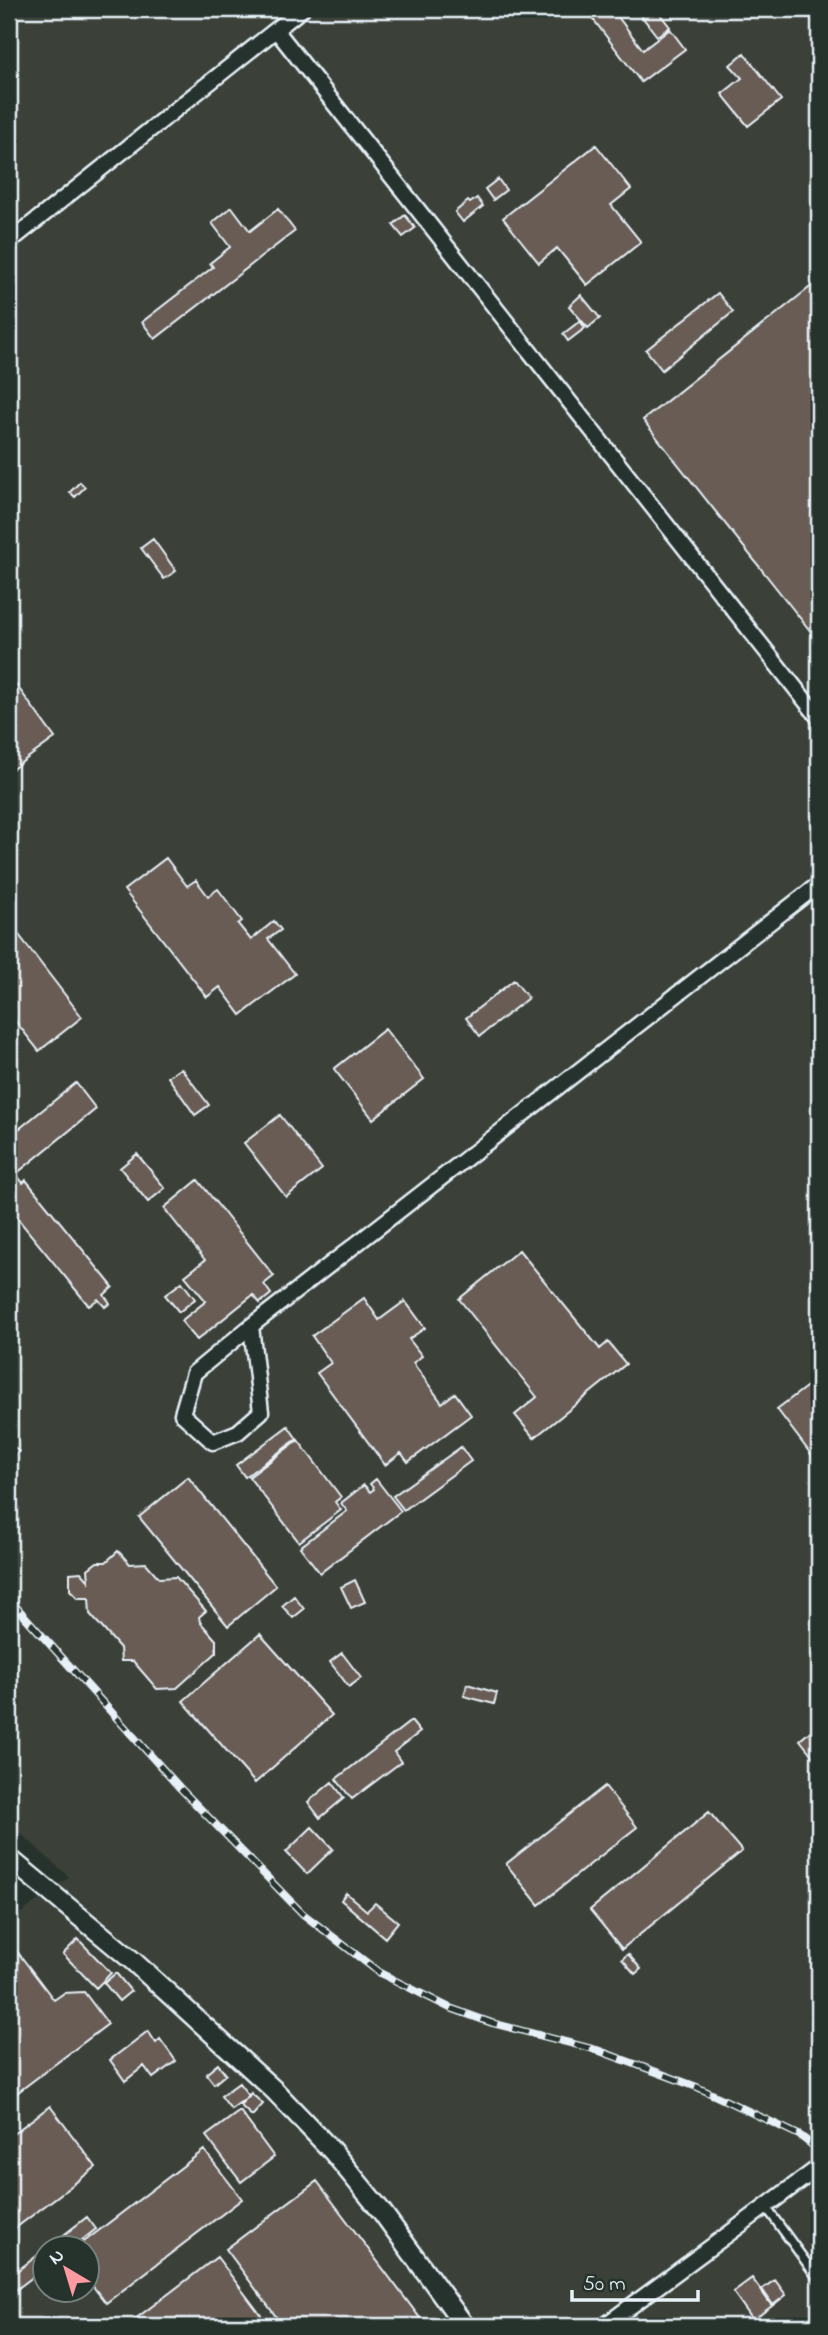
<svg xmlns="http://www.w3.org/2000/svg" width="828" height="2335" font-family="'Indie Flower',sans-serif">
	<rect width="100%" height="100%" fill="#26332d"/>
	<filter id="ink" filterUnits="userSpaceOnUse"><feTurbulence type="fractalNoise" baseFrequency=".0143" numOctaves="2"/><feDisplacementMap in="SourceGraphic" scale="14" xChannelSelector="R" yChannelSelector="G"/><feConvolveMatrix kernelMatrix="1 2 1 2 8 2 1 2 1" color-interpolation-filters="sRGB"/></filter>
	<g filter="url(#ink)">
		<path fill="#3a3f39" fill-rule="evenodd" d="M9,9H819V2326H9V1922L69,1877L9,1823ZM46,2248H88V2290H46Z"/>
		<path fill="#685c54" stroke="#e8f1f8" stroke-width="2" d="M585,9H605L593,19Z
			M607,9H612L643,50L670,29L685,49L641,82L593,19Z
			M636,9H656L670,27L657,36Z
			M744,53L781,100L748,126L722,94L742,78L730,65Z
			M596,145L631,189L611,205L641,242L587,285L557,248L539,263L503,218Z
			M498,179L506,190L493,200L485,189Z
			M477,198L483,206L463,222L455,212L468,201L470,203Z
			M232,207L250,231L278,209L295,231L155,339L142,322L213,267L210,263L230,247L212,223Z
			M405,215L415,228L403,237L393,225Z
			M819,280V642L643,420Z
			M718,293L733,312L662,370L646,350Z
			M581,295L600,318L588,328L569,306Z
			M580,321L585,328L568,341L563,334Z
			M80,482L85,487L75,497L70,492Z
			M153,539L176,571L164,579L141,548Z
			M9,675L55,738L11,770L9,767Z
			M166,858L187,886L196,880L208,896L218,889L242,921L238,924L251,940L274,921L281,930L268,939L295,974L241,1015L220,987L207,997L124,890Z
			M19,935L82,1017L39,1051L9,1013V943Z
			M514,980L528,998L480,1036L466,1018Z
			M385,1029L424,1079L373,1119L334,1069Z
			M181,1068L209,1105L195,1115L168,1077Z
			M76,1083L96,1109L16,1174L23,1183L26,1180L113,1287L104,1295L110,1303L105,1307L98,1299L89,1306L9,1208V1195L14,1190L9,1184V1137Z
			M280,1115L322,1169L286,1197L244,1143Z
			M137,1154L165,1188L148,1202L120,1168Z
			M198,1180L274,1276L264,1284L271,1294L260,1303L253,1295L197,1340L181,1321L206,1301L185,1276L205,1260L164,1208Z
			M519,1250L600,1349L608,1342L626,1364L534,1438L515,1415L537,1397L459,1299Z
			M182,1282L195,1299L179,1312L165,1295Z
			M364,1298L379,1320L405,1301L425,1328L409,1339L422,1356L413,1363L442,1403L455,1393L471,1415L408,1462L401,1453L385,1465L317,1373L331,1363L312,1336Z
			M814,1381L819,1387V1465L777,1409Z
			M288,1426L297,1439L245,1477L236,1465Z
			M298,1440L341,1497L335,1502L341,1510L299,1542L249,1477Z
			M10,1442L19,1452L10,1460L9,1444Z
			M461,1447L471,1461L404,1510L393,1496Z
			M188,1477L276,1586L228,1626L139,1517Z
			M376,1479L401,1511L320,1573L300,1547L347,1511L341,1503L364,1485L370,1492L374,1489L370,1484Z
			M118,1551L130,1564L146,1563L159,1578L176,1577L206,1611L199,1617L200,1622L216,1640V1653L177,1688L157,1689L133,1661H121L120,1648L90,1614L89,1598H78L70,1590V1573L81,1572L89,1581L88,1569L97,1562H106Z
			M355,1580L365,1602L351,1608L341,1587Z
			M294,1596L304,1609L293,1618L282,1606Z
			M260,1634L332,1715L255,1783L183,1701Z
			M342,1653L361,1678L349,1687L330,1662Z
			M467,1684L497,1693L494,1704L464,1696Z
			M411,1721L420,1732L394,1752L401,1762L352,1799L336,1779Z
			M819,1724V1764L800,1740Z
			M332,1782L344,1798L320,1818L308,1802Z
			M605,1786L637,1827L539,1905L506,1864Z
			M709,1812L742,1851L622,1949L590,1910Z
			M312,1827L333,1849L307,1874L286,1852Z
			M346,1893L367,1911L375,1903L398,1922L385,1938L341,1900Z
			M78,1939L111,1973L96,1988L63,1954Z
			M10,1942L54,2000L64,1993L84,1992L108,2024L9,2099Z
			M628,1954L641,1969L635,1974L622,1959Z
			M116,1973L131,1991L119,2001L104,1983Z
			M148,2031L156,2043L160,2039L176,2061L153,2078L144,2066L125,2081L110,2060Z
			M218,2064L226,2074L214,2084L206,2074Z
			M239,2083L249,2096L231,2109L221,2096Z
			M251,2093L263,2104L252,2116L240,2105Z
			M50,2106L96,2167L9,2233V2137Z
			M240,2111L274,2157L241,2182L206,2136Z
			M204,2150L242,2199L106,2303L88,2280V2248H76Z
			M317,2181L426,2326H283L226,2249Z
			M87,2217L96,2229L72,2248H47Z
			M46,2249V2267L9,2295V2277Z
			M217,2257L269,2326H126Z
			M752,2278L772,2306L753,2320L733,2292Z
			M775,2280L786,2295L773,2305L762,2289Z"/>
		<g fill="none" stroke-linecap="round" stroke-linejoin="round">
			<defs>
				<path id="service" d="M766,2207L819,2280"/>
				<path id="minor" d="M276,30L819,718
					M9,242L302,9
					M251,1326L261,1412L238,1432L213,1442L182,1414L194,1373L251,1326L819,884
					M604,2326L819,2167"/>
				<path id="tertiary" d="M9,1858L133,1961L274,2090L333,2152L382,2212L465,2326"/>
			</defs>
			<use href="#service" stroke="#e8f1f8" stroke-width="12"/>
			<use href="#minor" stroke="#e8f1f8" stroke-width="19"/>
			<use href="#tertiary" stroke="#e8f1f8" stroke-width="23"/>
			<use href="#service" stroke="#26332d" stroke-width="7"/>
			<use href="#minor" stroke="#26332d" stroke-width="14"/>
			<use href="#tertiary" stroke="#26332d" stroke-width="18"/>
			<defs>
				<path id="rail" d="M9,1599L180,1788L303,1914L380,1973L450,2008L492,2023L597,2050L697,2087L799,2135L819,2150"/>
			</defs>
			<use href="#rail" stroke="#e8f1f8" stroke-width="8"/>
			<use href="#rail" stroke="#26332d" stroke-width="5" stroke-dasharray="16" stroke-linecap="butt"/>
		</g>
	</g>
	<rect width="828" height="2335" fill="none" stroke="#26332d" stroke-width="35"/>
	<rect x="18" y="18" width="793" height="2300" fill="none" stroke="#e8f1f8" stroke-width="2.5" filter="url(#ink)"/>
	<g transform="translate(66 2269) rotate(322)"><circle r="33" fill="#26332d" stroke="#747f7e" stroke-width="2"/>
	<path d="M0-5L12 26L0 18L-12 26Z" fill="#ff9aa2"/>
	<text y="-10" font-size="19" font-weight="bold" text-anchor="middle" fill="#e8f1f8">N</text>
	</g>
	<path d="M572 2290v10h126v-10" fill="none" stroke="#e8f1f8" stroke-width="3.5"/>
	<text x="583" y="2290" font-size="21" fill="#e8f1f8" stroke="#26332d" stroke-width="5" paint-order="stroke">50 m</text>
</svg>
